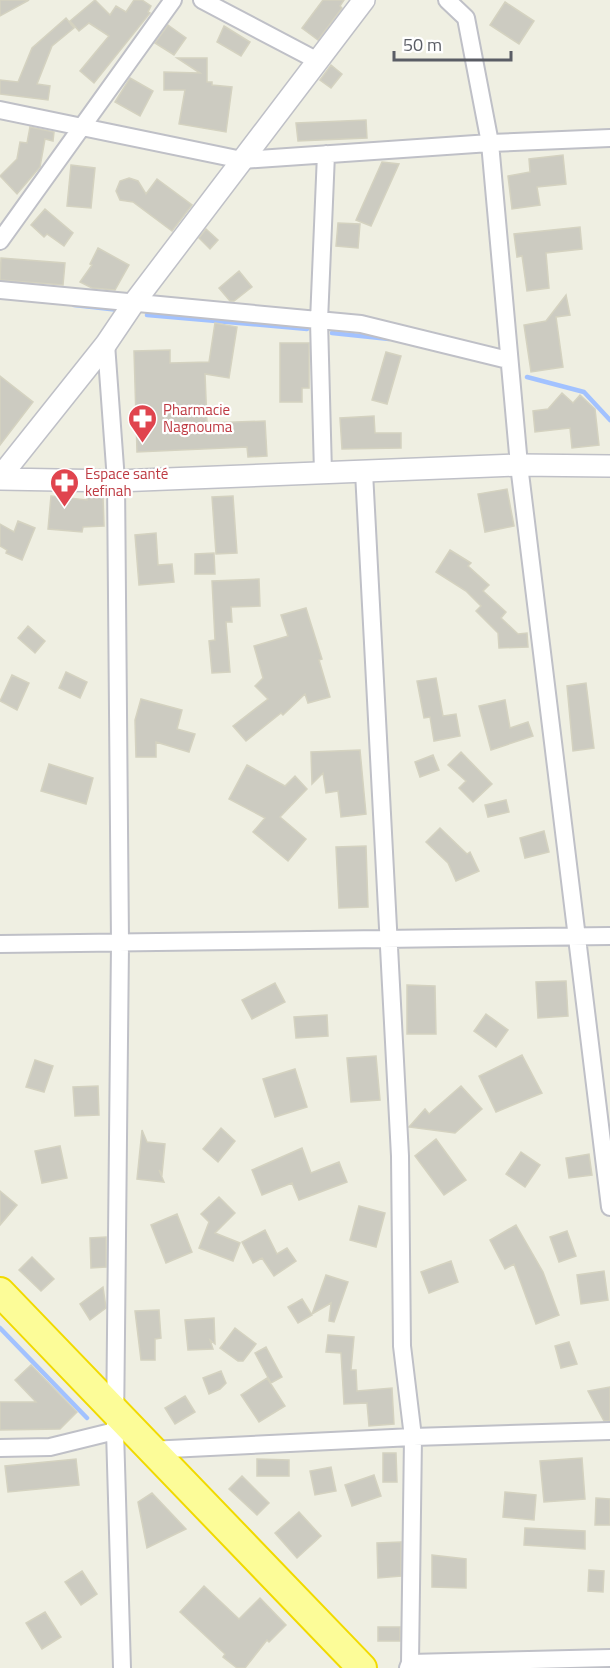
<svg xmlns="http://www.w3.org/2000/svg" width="610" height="1668" font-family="'Titillium Web',sans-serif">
	<rect width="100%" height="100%" fill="#efefe2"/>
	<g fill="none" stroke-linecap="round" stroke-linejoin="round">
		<path stroke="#a2c2ff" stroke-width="4.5" d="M74,305L119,310
			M147,315L307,329
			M332,333L389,339
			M527,377L584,392L610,420
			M0,1328L87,1418"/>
	</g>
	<path fill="#cccbc1" stroke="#d4d2c0" stroke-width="1.5" d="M0,0H29L0,16Z
		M95,0L110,15L116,6L126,12L134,0H142L151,6L148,12L150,13L94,83L80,71L109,36L89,23L79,31L70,21Z
		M323,0H344L340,6L342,8L318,40L302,28Z
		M505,2L534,21L519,44L490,25Z
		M66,18L74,28L52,46L37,84L50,86L48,100L0,94V80L18,82L32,48Z
		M168,25L186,38L174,55L155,43Z
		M224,26L250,42L241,56L217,42Z
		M177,58H207V82H212V85L232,87L226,132L179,124L185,90H164V72L200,73Z
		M331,65L342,74L331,88L320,80Z
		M130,78L153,91L140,116L115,102Z
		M366,120L367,138L298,141L296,123Z
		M30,127L54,132L53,141L45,139L40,167L17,194L0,176L17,159L20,142L27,143Z
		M563,155L566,184L537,187L540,205L512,209L508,176L530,172L529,159Z
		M382,162L399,164L371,226L356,220Z
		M71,165L95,168L91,208L67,206Z
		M129,178L138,181L146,194L157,179L192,205L172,231L133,202L120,200L116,191L120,181Z
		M45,209L73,233L64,246L47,234L44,237L31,225Z
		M338,223L360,224L358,248L336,246Z
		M580,227L582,249L546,253L549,288L527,291L522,256L517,257L514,234Z
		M206,229L218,240L210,249L199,238Z
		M98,248L129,265L115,290L92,288L80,282L92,265L90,264Z
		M1,258L65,263L63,285L0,280Z
		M239,271L252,287L234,301H230L219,288Z
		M566,295L570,315L556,317L563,367L531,372L524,325L546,321Z
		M215,323L237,327L229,378L205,374L207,423L265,421L267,456L248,457L247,447L137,452L134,351L170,350V363L209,362Z
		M280,343H309V388H302V402H280Z
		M386,352L401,356L387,404L372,400Z
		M0,376L33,402L0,445Z
		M562,393L573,403L580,395L595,409L599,445L572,448L570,428L535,432L533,411L548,409Z
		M374,416L375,433H401V448L342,449L340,418Z
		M507,489L514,526L485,532L478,494Z
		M51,496L87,500V496H103L104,526L83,527L82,532L48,529Z
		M233,496L237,553L216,554L212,497Z
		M18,521L35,528L22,560L6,553L7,550L0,546V524L14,532Z
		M156,533L158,565L172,564L174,582L139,585L135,535Z
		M450,550L471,563L468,566L489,585L483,591L506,612L501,618L518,634L527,633L528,647L499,648L498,633L476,611L481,606L466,591L436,572Z
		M214,553L215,574H195V554Z
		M259,579L260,606L231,607L232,622H226L230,672L212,673L209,641L215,640L212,581Z
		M306,608L322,659L319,660L330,697L308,703L305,694L283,715L281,713L246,741L233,726L268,699L255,686L263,678L254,646L288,636L281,615Z
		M28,626L45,641L35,653L18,638Z
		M66,672L87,682L80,698L59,688Z
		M12,675L29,683L17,710L0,701Z
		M436,678L443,716L456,714L460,736L434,741L430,717L424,718L417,681Z
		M586,683L594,748L573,751L567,686Z
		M141,699L182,710L177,729L195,734L189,752L156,742V757H136L135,720Z
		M505,700L510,728L528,722L533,736L491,750L479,706Z
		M360,750L366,814L341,817L338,791L326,793L323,773L312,784L311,752Z
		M461,752L492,784L473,802L459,788L466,781L448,765Z
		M433,755L439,770L420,777L415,762Z
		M49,764L93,778L86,804L41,791Z
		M247,765L285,786L295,776L307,789L280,817L306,839L288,861L253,832L265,818L229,799Z
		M506,800L509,812L488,817L485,805Z
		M440,828L467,854L470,852L479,871L456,881L448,863L426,842Z
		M544,831L549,852L525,858L520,838Z
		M366,846L368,907L339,908L336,847Z
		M566,981L568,1016L538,1018L536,982Z
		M275,983L285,1002L252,1019L242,1000Z
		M407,985L435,986L436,1034H407Z
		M486,1014L508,1030L496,1047L474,1031Z
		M327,1015L328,1036L296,1038L294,1017Z
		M522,1055L542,1093L496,1112L479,1076Z
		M376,1056L380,1100L351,1102L347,1058Z
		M35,1060L53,1066L44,1092L26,1087Z
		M295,1069L307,1107L275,1117L263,1079Z
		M98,1086L99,1115L75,1116L73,1087Z
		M461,1086L482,1109L455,1133L409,1127L425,1109L429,1114Z
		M221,1128L235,1141L218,1162L203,1149Z
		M142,1130L147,1142L165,1144L162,1174L159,1170L164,1182L137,1179Z
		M436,1139L466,1180L444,1195L415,1156Z
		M60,1146L67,1178L42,1183L35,1151Z
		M302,1148L311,1173L339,1162L347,1182L299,1200L292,1183L262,1195L252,1170Z
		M521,1152L540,1165L525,1187L506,1174Z
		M589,1154L592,1175L569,1178L566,1158Z
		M0,1191L17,1205L0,1225Z
		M219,1197L235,1213L215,1233L240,1243L233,1261L199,1248L209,1222L201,1214Z
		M359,1206L385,1213L376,1247L350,1240Z
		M177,1214L192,1252L166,1263L151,1225Z
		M516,1225L543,1272L559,1315L536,1324L514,1264L505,1269L490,1240Z
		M265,1230L277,1254L287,1248L296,1261L274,1276L262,1258L253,1263L242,1242Z
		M567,1231L576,1256L559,1262L550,1237Z
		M106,1237V1267L91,1268L90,1238Z
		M32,1257L54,1279L41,1291L19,1270Z
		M451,1261L458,1282L429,1293L421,1272Z
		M604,1271L608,1300L581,1304L577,1275Z
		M326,1275L348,1282L334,1322L329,1321L331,1303L312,1314Z
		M103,1287L106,1308L90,1320L80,1304Z
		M302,1299L312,1315L298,1323L288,1307Z
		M159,1310L161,1338L155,1339V1360H141L135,1311Z
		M214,1318L215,1344L210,1340L213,1349L188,1350L185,1320Z
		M235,1328L256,1344L243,1361H238L220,1348Z
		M328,1335L354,1337L351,1370H356L357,1391L392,1388L394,1424L369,1426L367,1403L344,1404L341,1353L326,1352Z
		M569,1342L577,1364L561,1368L555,1346Z
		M266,1347L282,1377L271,1383L255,1353Z
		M31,1365L77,1412L60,1429L0,1430V1402H36L15,1380Z
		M221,1371L226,1383L220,1389L209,1394L203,1378Z
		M267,1378L285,1406L259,1422L241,1395Z
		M610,1387V1421H604L588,1391Z
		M185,1396L195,1412L175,1424L165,1408Z
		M383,1453H396L397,1482H383Z
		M582,1458L585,1499L544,1502L540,1461Z
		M76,1459L79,1485L8,1492L5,1466Z
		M257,1459L289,1460V1476H257Z
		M331,1467L336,1491L315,1495L310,1471Z
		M374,1475L381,1496L352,1506L345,1485Z
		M242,1476L269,1503L257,1515L229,1489Z
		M505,1492L536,1495L534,1520L503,1517Z
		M152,1493L186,1529L147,1548L138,1502Z
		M596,1498L610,1499V1525H595Z
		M299,1512L321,1536L297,1558L275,1533Z
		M525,1528L585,1531V1549L524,1545Z
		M401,1542V1576L378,1578L377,1543Z
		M432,1555L466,1559V1588L432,1587Z
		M589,1570L604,1571L603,1592L588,1591Z
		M82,1571L97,1594L81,1605L65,1582Z
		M204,1586L239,1619L260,1598L286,1625L269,1642L267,1640L245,1668H237L223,1657L225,1654L180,1612Z
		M45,1612L61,1637L42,1649L26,1623Z
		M378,1627H400V1641H378Z"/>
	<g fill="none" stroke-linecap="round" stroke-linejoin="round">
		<defs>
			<path id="minor" d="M202,0L318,61
				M447,0L466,18L490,143L519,465L610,1207
				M0,110L242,160L490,143L610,138
				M0,241L173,0
				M0,290L361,324L508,360
				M106,344L116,481L120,943L115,1431L122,1668
				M364,472L400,1156L402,1346L413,1437L410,1663
				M323,473L319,321L326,154
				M0,944L610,936
				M0,1448L50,1447L115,1431
				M149,1450L413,1437L610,1431
				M408,1668L410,1663L610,1658"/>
			<path id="tertiary" d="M0,477L106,344L133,304L364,0
				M0,479L116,481L519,465L610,466"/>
			<path id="trunk" d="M0,1292L362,1668"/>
		</defs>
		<use href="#minor" stroke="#bfc0c7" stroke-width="20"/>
		<use href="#tertiary" stroke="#bfc0c7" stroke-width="24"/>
		<use href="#trunk" stroke="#f1da00" stroke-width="32"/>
		<use href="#minor" stroke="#fff" stroke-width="16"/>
		<use href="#tertiary" stroke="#fff" stroke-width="21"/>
		<use href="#trunk" stroke="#fcfc98" stroke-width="28"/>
	</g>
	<defs>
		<symbol id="pharmacy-pin" viewBox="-11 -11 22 30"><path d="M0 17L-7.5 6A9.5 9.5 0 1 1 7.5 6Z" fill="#e0444e" stroke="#fff"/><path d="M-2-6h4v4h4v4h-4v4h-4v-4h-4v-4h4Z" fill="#fff"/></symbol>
	</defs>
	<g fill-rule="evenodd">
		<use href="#pharmacy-pin" x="126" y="402" width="33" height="45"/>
		<use href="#pharmacy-pin" x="48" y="466" width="33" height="45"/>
	</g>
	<g text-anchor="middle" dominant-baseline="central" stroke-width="4.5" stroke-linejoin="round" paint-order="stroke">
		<g font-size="15" fill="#be3a42" stroke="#fff" text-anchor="start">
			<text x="163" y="409">Pharmacie<tspan x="163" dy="17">Nagnouma</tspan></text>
			<text x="85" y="473">Espace santé<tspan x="85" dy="17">kefinah</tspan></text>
		</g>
	</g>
	<path d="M394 51v9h117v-9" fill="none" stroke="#5a5d65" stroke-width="3"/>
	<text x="403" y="51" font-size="18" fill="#5a5d65" stroke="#ffffff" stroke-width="4.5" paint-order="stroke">50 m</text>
</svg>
